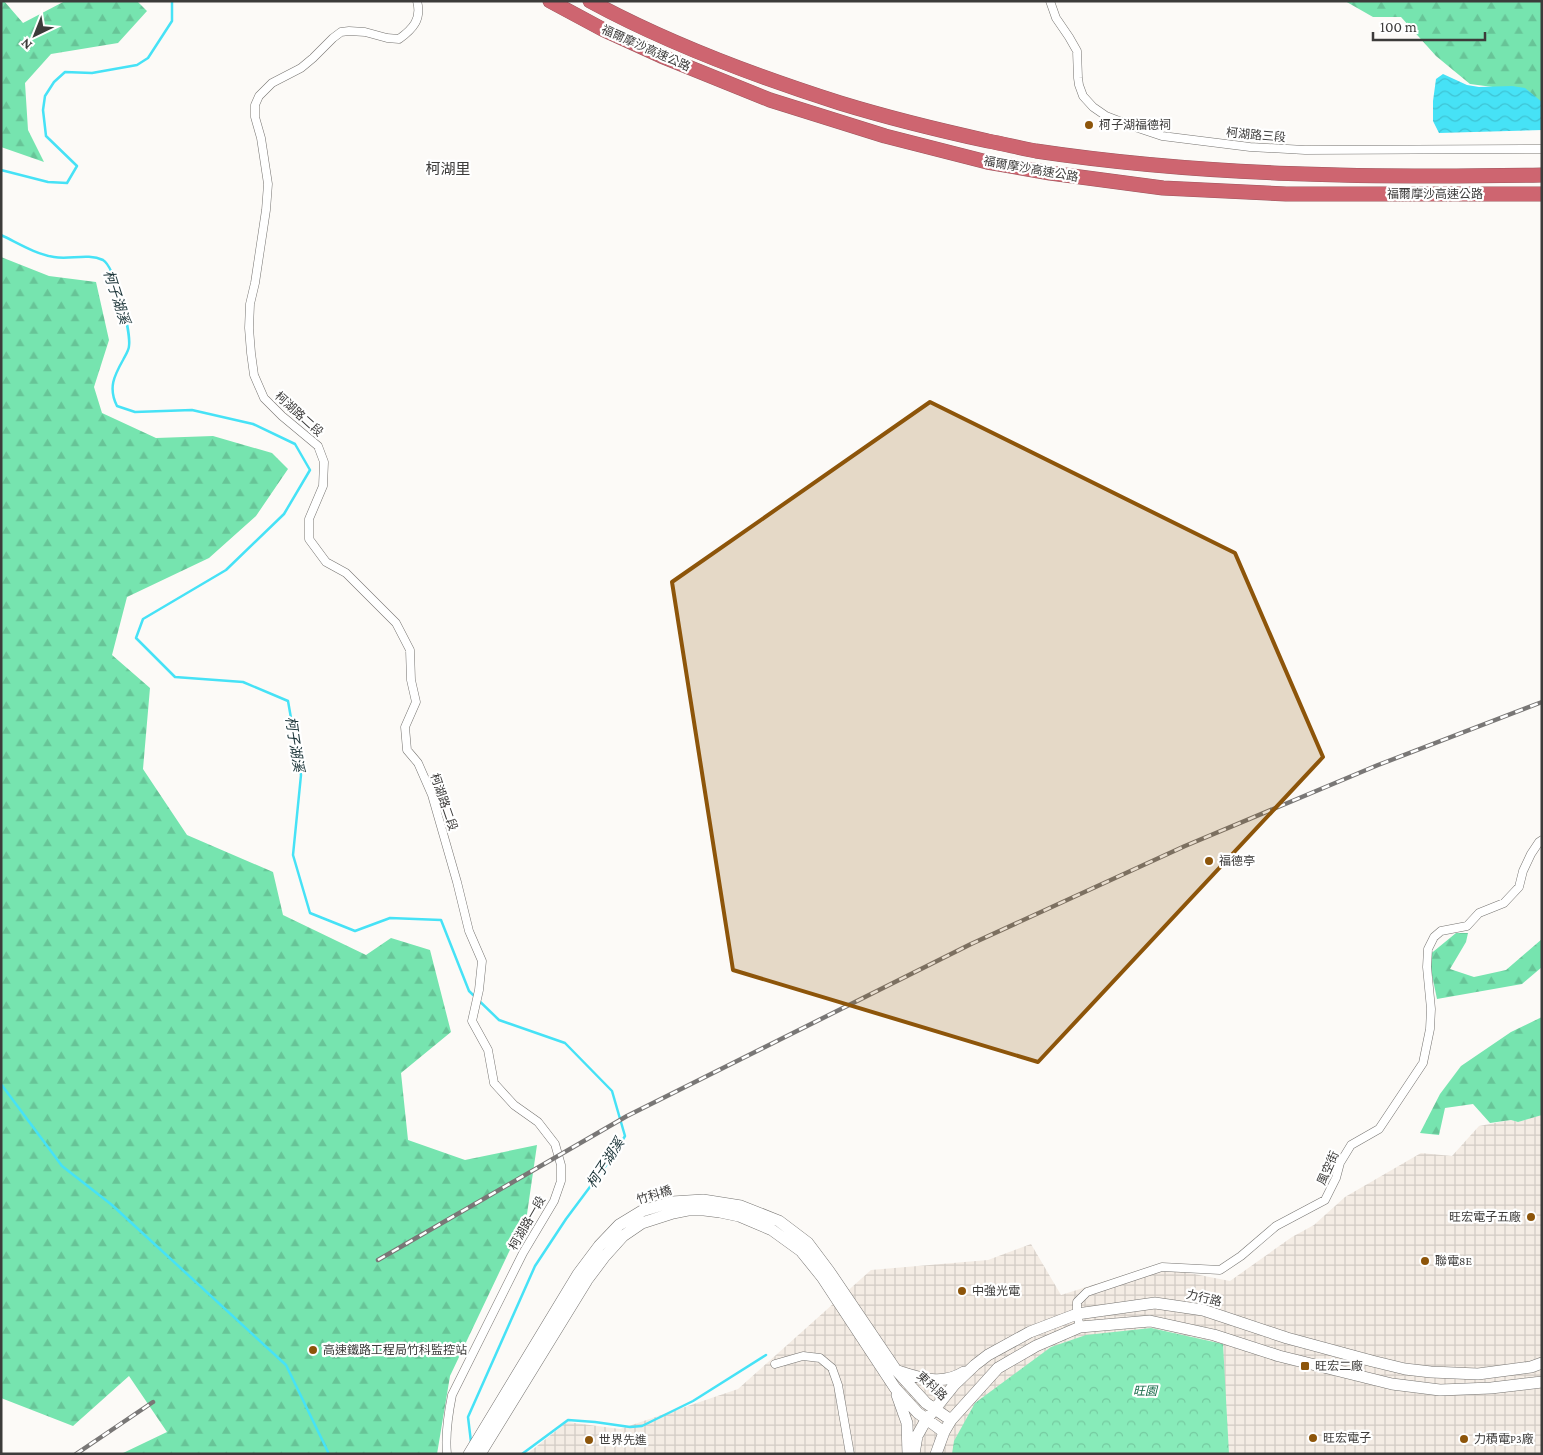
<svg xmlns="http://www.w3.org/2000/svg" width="1543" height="1455" font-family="'Crimson Pro','Noto Sans TC',serif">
	<defs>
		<pattern id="industrial-grid" width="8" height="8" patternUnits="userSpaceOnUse" patternTransform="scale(1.25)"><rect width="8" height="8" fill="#f4ece4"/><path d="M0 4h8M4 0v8" fill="none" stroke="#d2cbc4"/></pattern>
		<pattern id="forest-firs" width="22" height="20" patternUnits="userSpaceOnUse" patternTransform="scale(1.25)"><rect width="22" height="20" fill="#76e4af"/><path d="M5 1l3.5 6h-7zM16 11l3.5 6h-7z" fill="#67c497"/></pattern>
		<pattern id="park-crowns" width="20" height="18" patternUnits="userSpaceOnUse" patternTransform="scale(1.25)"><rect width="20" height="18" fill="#87ebb9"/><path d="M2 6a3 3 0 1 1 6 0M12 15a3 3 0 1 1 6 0" fill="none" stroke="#75caa0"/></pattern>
		<pattern id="water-waves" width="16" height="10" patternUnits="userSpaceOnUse" patternTransform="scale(1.25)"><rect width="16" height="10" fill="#46e2f6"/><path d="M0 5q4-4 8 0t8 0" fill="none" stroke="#3ec3d4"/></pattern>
	</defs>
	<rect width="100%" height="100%" fill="#fcfaf7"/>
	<path fill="url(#industrial-grid)" d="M1542,1115V1454H527L567,1422L620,1429L738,1389L871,1270L988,1260L1031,1244L1061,1295L1153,1266L1230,1281L1292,1237L1314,1225L1345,1197L1421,1153L1452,1156L1479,1126L1511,1120L1518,1122Z"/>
	<path fill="url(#forest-firs)" d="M1,1H4L23,23L65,1H137L147,11L118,43L51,54L25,83L28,130L44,162L1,147Z
		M1345,1H1542V102L1508,89L1470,84L1436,56L1401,17H1373Z
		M1,257L49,276L96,282L109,340L94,387L102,413L156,438L213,436L272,453L288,469L256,516L209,558L127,597L112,655L150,688L143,769L187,835L273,872L283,915L366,955L391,938L430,950L451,1032L401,1073L408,1140L465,1160L537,1145L527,1214L450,1376L437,1454H121L167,1432L129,1376L73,1426L1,1398Z
		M1456,933H1468L1466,942L1450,969L1474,977L1506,970L1542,939V967L1522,984L1437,999L1428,956Z
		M1542,1017V1115L1518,1122L1511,1120L1490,1123L1473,1104L1445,1108L1439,1135L1420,1133L1440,1094L1461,1066L1511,1032Z"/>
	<path fill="url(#park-crowns)" d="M1151,1328L1223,1344L1229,1454H952L954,1441L975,1403L1051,1347L1086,1335Z"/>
	<path fill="url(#water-waves)" d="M1443,74L1467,85L1479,87L1512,86L1525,88L1542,102V130L1439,133L1433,121V101L1436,79Z"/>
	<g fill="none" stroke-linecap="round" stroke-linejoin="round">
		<path stroke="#46e2f6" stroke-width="2.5" d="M1,170L48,182L67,183L77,166L46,136L43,110L45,96L54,82L65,72L92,73L137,65L148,58L172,21V1
			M1,235C18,243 35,254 54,257C69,260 88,253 103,260C115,267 131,332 129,346C129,350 125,356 123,360C114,376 108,388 117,406L135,412L192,410L253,424L295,444L310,470L284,514L226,570L143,619L136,638L175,677L243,682L288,701L301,775L293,855L310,913L355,931L390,918L441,920L469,991L499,1020L565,1043L612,1091L625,1136L613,1156L566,1219L535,1266L468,1417L471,1442
			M1,1084L62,1166L112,1205L286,1365L329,1454
			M522,1454L568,1420L595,1422L630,1427L642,1426L693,1401L766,1355"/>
		<defs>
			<path id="street" d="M417,1C422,19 413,29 399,39L387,38L365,32L349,31L341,32L333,38L313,58L301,68L272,83L259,96L255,105V117L261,138L268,184L266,210L255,283L250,304L249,328L251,353L254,375L264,398L282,416L318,446L324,462L323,486L309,519V539L326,562L346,573L396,623L410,650L411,680L416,702L405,727L407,750L418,763L432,795L457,882L469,931L482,961L479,990L472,1021L488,1050L494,1083L514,1105L538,1122L555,1144L561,1165V1181L554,1201L523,1253L452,1395C448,1415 445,1434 447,1454
				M1050,1L1056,18L1069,37L1077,51L1078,78L1079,85L1083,96L1093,107L1106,116L1132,126L1162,136L1250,147L1305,150L1542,149
				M1080,1327L1077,1314V1302L1087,1292L1162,1267L1220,1270L1241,1256L1276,1226L1325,1200L1336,1178L1340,1163L1351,1145L1379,1129L1423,1063L1430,1029L1431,1009L1427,967L1428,949L1434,937L1441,931L1467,926L1479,913L1504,903L1519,887L1523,871L1531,854L1539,842L1542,840
				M775,1364L803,1356L820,1358L832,1368L838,1385L850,1454"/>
			<path id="secondary" d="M898,1371C920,1378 942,1386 964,1372
				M897,1395L907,1423L908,1454
				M469,1454L578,1274L599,1246L619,1225L642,1211L672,1202L703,1200L741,1206L779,1221L808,1243L829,1271L896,1370L926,1403L951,1420
				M480,1454L587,1280L605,1256L623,1236L642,1223L673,1213L688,1210H704L720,1212L739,1216L772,1230L801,1251L822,1277L895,1388L918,1413L944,1432
				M914,1454L917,1436L926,1420L954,1385L975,1365L988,1355L1030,1332L1077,1314L1155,1303L1203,1310L1287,1338L1372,1361L1405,1369L1431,1372L1478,1374L1531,1367L1542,1363
				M936,1454L944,1432L951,1420L998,1368L1036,1346L1080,1327L1150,1321L1214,1335L1279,1356L1392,1384L1440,1390L1491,1388L1542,1382"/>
			<path id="highway" d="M550,1L604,30L661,56L770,100L885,136L987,162L1050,173L1163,188L1286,194H1542
				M590,1C669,44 755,76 840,103C889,118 938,130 988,141C1004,144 1020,148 1036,151C1203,176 1373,178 1542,175"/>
		</defs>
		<use href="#street" stroke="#767471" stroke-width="9"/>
		<use href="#secondary" stroke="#767471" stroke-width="12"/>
		<use href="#highway" stroke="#9b565d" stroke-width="15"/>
		<use href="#street" stroke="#fff" stroke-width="8"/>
		<use href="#secondary" stroke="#fff" stroke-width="11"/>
		<use href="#highway" stroke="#ce6570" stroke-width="14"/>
		<defs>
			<path id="rail" d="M378,1260L627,1116L971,944L1185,846L1378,765L1542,702
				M76,1454L153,1402"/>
		</defs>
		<use href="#rail" stroke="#797776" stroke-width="4.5"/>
		<use href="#rail" stroke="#fff" stroke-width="2.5" stroke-dasharray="8" stroke-linecap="butt"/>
	</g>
	<path fill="#8d550a" fill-opacity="0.2" stroke="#8d550a" stroke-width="4" stroke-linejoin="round" d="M930,402L1235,553L1323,757L1038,1062L733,970L672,582Z"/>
	<g fill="#8d550a" stroke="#fff" stroke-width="2">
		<circle cx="1089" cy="125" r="5"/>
		<circle cx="1209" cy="861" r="5"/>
		<circle cx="1531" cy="1217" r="5"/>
		<circle cx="1425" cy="1261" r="5"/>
		<circle cx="962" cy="1291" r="5"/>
		<circle cx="313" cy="1350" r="5"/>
		<rect x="1300" y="1361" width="10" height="10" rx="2.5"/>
		<circle cx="1313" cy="1438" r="5"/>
		<circle cx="1464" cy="1439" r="5"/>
		<circle cx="589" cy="1440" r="5"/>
	</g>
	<g text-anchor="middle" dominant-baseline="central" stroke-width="4.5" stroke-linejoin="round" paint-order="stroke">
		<g font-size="12" fill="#3c3b3a" stroke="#fff">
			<text transform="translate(646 48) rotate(24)">福爾摩沙高速公路</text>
			<text transform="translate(1256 135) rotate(5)">柯湖路三段</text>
			<text transform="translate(1031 169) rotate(10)">福爾摩沙高速公路</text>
			<text x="1435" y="194">福爾摩沙高速公路</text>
			<text transform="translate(299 414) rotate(42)">柯湖路二段</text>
			<text transform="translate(444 802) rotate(71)">柯湖路二段</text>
			<text transform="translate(1328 1168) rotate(-66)">風空街</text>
			<text transform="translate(654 1195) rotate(-17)">竹科橋</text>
			<text transform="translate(527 1223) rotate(-60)">柯湖路一段</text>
			<text transform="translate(1204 1298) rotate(13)">力行路</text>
			<text transform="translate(932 1386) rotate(43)">東科路</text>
		</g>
		<g font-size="12" fill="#3c3b3a" stroke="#fff" text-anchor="start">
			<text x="1099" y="125">柯子湖福德祠</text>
			<text x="1219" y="861">福德亭</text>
			<text x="1521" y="1217" text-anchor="end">旺宏電子五廠</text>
			<text x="1435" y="1261">聯電8E</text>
			<text x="972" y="1291">中強光電</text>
			<text x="323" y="1350">高速鐵路工程局竹科監控站</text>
			<text x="1315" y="1366">旺宏二廠</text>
			<text x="1323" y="1438">旺宏電子</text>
			<text x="1474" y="1439">力積電P3廠</text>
			<text x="599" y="1440">世界先進</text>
		</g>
		<g font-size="12" font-style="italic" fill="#146846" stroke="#fff">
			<text x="1145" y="1391">旺園</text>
		</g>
		<g font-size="14" font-style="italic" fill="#1a3337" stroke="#fff">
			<text transform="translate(117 297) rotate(72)">柯子湖溪</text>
			<text transform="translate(295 744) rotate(81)">柯子湖溪</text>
			<text transform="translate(605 1163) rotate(-57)">柯子湖溪</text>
		</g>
		<g font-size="15" fill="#3c3b3a" stroke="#fff">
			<text x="448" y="169">柯湖里</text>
		</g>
	</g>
	<rect width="1543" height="1455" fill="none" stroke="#3c3b3a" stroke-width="5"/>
	<g transform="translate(35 35) rotate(223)" stroke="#ffffff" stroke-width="4" paint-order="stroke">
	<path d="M0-4L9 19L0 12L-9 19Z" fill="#3c3b3a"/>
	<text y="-8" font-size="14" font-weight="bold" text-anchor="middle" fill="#3c3b3a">N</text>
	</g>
	<path d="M1373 32v8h112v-8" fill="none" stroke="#3c3b3a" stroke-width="2.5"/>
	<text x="1380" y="32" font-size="15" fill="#3c3b3a" stroke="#ffffff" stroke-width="4" paint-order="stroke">100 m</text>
</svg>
